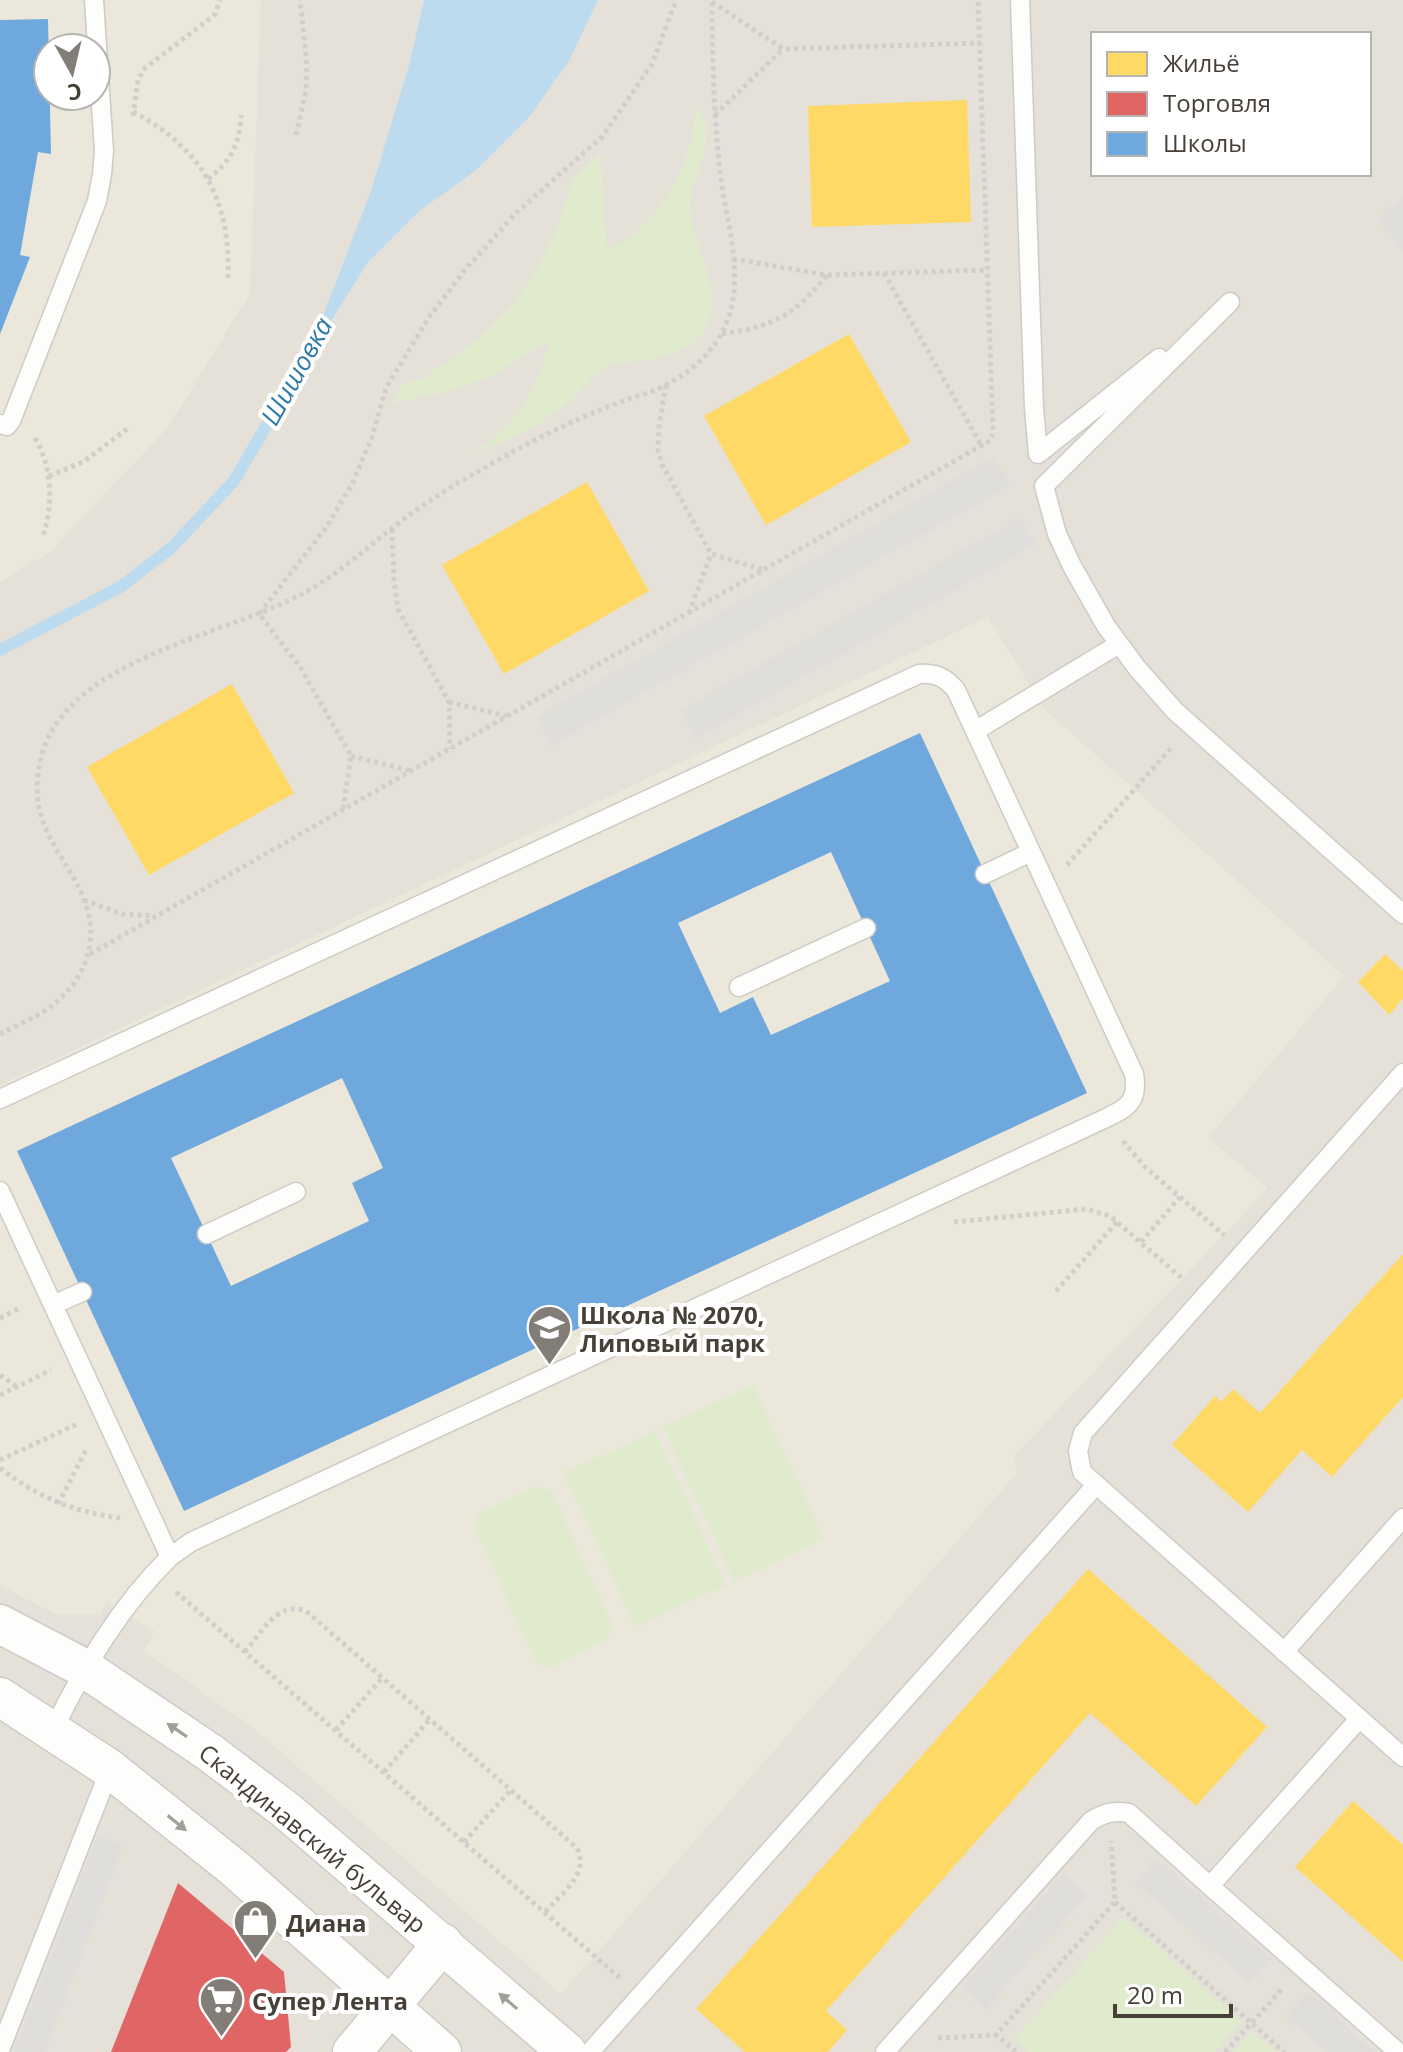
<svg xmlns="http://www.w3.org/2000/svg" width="1403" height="2052" font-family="'Open Sans',sans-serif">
	<rect width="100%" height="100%" fill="#f1efeb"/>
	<path fill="#e5e1d9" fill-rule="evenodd" d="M0,0H1403V2052H0ZM1093,34H1369V174H1093ZM48,48H96V96H48Z"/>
	<path fill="#ece7db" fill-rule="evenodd" d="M0,0H261L250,293L170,425L51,551L0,582ZM48,48H96V96H48Z
		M988,617L1044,709L1344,976L1208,1138L1268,1188L1014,1456L1017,1473L561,1994L253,1728L144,1651L155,1631L107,1603L100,1615L55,1614L0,1585V1085Z"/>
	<path fill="#dfebcc" d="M696,109C721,129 695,172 691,195C685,235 716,270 711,308C704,355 665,357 628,362C620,363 610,363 605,367C589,379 576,396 560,409C534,429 505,441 474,453C514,426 542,389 548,341L493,375L458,389L392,403L403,385L427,376L447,362L483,335L514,304L539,267L558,227L572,181L600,153L607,249C648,235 678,186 690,146C693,134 694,121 696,109Z
		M753,1385L824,1539L734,1581L663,1427Z
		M655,1431L726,1585L636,1627L564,1473Z
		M535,1487L547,1489L553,1495L613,1627L607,1640L550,1667L540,1665L534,1658L474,1525L479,1513Z
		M1124,1917L1242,2022L1215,2052H1028L1014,2040Z
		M1252,2031L1276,2052H1233Z"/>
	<path fill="#e0dedb" d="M1403,197V251L1377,219Z
		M994,456L1011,485L552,745L536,717Z
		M1020,517L1036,544L696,738L680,710Z
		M98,1835L124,1845L45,2052H14Z
		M1156,1858L1271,1960L1250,1984L1135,1882Z
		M1064,1874L1088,1895L986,2009L962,1988Z
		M1308,1992L1375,2052H1326L1286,2017Z"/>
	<path fill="#bcdbee" d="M424,0H598L570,59L531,115L474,172L419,211L368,262L293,382L323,316L371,191L410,62Z"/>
	<path fill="#ffd966" d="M967,100L971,222L812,227L808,106Z
		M849,334L911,442L766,525L704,416Z
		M587,482L649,591L504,674L442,565Z
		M232,684L294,793L149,875L87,767Z
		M1385,954L1403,971V999L1389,1015L1358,982Z
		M1403,1254V1397L1332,1477L1302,1450L1248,1512L1172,1445L1215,1396L1221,1402L1233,1389L1260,1413Z
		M1088,1569L1267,1727L1196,1806L1090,1713L826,2011L847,2030L828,2052H745L696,2009Z
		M1353,1801L1403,1845V1962L1295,1867Z"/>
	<path fill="#e06666" d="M178,1883L284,1972L291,2047L286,2052H111Z"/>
	<path fill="#6fa8dc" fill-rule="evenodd" d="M48,19L51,154L38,152L20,255L30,257L0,334V20Z
		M920,733L1087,1093L184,1511L17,1151ZM831,852L890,981L771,1035L753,997L720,1013L678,923ZM342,1078L383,1168L352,1183L369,1221L231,1286L171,1158Z"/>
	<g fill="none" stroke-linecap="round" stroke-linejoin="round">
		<path stroke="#bcdbee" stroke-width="12" d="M0,650L122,586L172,547L234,481L299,370"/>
		<defs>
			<path id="service" d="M1020,0L1034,408L1038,454L1159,358
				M1230,302L1044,486L1057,534L1072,566L1106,626L1137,668L1175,711L1403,914
				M0,424L7,426L11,421L97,201L102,174L104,151L94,0
				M975,731L1119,644
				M985,874L1031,852
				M739,987L866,928
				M1403,1073L1083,1433L1078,1451L1082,1472L1403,1757
				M0,1099L919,674C936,673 945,677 956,690L1134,1074C1139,1102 1127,1108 1104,1119L191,1542L170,1557L0,1191
				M207,1234L296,1192
				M53,1305L82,1292
				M1284,1652L1403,1518
				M1359,1719L1210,1886L1398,2052
				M53,1730C85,1666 119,1607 170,1557
				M0,2050L110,1769
				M590,2052L1096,1485
				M885,2052L1091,1821C1104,1813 1114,1810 1129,1813L1210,1886"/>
			<path id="minor" d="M0,1624L84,1668L209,1752L287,1811L567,2052
				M0,1697L110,1769L234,1868L442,2052
				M352,2052L443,1943"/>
		</defs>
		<use href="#service" stroke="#cdcbc7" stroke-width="21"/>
		<use href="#minor" stroke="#cdcbc7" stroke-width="41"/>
		<path stroke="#d1cfcc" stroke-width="5" stroke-dasharray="4 4" stroke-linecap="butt" d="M712,2L783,49L980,43
			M133,112C202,148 231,200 228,278
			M715,115L783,49
			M133,116L138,80L145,68L208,20L215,14L220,0
			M296,135L306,90L307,66L300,0
			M208,179C231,161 240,144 241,115
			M733,259L827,275L988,270
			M884,273L982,447
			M722,334C774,326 794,316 827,275
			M666,385L659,426L658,450L662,464L711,554L764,570
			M35,438C53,469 53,503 43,537
			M49,476L83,462L127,429
			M392,529L394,582L398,609L449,702L450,749
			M689,613L711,554
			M449,702L506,716
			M351,756L412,771
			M343,809L351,756L300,667L259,614L328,525L353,482L372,437L386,388L429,317L465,270L516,213L602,137L652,64L676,0
			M1067,865L1172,747
			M84,900L122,914L155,916
			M90,954L991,440L993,430L978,0
			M0,1034C17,1025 37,1017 53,1005C86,979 100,940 84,900C75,874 55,852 45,827C30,790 37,746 63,715C113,654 224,632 294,598C332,580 359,554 391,529C422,504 457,483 491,464C530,442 571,421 612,405C632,397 657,392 675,380C703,363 725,338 732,305C741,263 725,214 720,172C714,115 712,57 712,0
			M1123,1141L1145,1167L1224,1235
			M954,1222L1086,1209L1110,1216L1183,1279
			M1141,1242L1180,1197
			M1056,1291L1117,1222
			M0,1318L22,1307
			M0,1375L16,1386
			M0,1395L51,1370
			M0,1460L77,1424
			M0,1468C37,1497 74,1512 120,1518
			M58,1504L87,1448
			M176,1592L621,1979
			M245,1652C261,1633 278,1600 306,1611L577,1848C590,1874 561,1894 545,1912
			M336,1730L382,1678
			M384,1772L430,1719
			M464,1842L511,1790
			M1115,1902L1284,2052
			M938,2038L996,2035
			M1016,2052L996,2035L1115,1902L1111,1841
			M1225,2052L1283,1988"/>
		<use href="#service" stroke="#fdfdfc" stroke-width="18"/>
		<use href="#minor" stroke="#fdfdfc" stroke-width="38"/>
	</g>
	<defs><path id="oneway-solid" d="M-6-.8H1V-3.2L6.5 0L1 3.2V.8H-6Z" transform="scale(2)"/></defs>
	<g fill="#a29e9a">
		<use href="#oneway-solid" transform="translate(177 1730) rotate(-146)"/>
		<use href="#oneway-solid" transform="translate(177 1823) rotate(39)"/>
		<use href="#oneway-solid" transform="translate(508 2001) rotate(-139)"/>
	</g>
	<defs>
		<symbol id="school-pin" viewBox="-11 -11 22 30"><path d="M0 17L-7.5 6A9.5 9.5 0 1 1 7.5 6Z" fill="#827d76" stroke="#fff"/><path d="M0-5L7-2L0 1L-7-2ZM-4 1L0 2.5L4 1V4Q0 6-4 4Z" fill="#fff"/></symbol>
		<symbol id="shop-pin" viewBox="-11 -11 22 30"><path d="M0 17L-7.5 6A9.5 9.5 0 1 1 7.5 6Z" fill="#827d76" stroke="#fff"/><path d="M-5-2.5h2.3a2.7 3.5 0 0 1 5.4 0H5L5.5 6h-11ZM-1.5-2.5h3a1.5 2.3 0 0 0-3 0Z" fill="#fff"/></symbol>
		<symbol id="supermarket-pin" viewBox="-11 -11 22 30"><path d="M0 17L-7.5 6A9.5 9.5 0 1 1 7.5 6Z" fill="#827d76" stroke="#fff"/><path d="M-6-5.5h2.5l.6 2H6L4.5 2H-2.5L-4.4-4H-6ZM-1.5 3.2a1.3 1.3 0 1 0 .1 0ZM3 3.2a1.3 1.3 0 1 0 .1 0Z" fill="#fff"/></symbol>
	</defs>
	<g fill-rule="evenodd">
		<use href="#school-pin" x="524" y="1302" width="51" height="69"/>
		<use href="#shop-pin" x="230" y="1896" width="51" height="69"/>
		<use href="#supermarket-pin" x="196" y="1974" width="51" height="69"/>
	</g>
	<g text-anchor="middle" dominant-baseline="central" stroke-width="8" stroke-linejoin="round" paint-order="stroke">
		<g font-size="24" font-weight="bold" fill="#474037" stroke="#fff" text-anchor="start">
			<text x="580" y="1314">Школа № 2070,<tspan x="580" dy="28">Липовый парк</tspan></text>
			<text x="286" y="1922">Диана</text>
			<text x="252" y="2000">Супер Лента</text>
		</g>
		<g font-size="24" fill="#474037" stroke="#fff">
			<text transform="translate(313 1838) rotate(39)">Скандинавский бульвар</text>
		</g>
		<g font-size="26" font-style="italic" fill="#307aa9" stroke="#fff">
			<text transform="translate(296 371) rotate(-61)">Шишовка</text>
		</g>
	</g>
	<rect x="1091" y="32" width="280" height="144" fill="#ffffff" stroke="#b5b3af" stroke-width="2"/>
	<rect x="1107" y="52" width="40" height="24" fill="#ffd966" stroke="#b5b3af" stroke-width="2"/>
	<text x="1163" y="72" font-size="24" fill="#474037">Жильё</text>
	<rect x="1107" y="92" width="40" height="24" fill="#e06666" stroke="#b5b3af" stroke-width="2"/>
	<text x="1163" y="112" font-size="24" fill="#474037">Торговля</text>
	<rect x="1107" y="132" width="40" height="24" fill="#6fa8dc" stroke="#b5b3af" stroke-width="2"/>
	<text x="1163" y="152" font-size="24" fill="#474037">Школы</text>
	<g transform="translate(72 72) rotate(172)"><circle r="38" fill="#ffffff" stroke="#b5b3af" stroke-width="2"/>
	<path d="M0-6L14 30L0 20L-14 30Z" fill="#827d76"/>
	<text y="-12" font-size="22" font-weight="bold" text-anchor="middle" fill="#474037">С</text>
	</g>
	<path d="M1115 2004v12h116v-12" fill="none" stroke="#474037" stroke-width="4"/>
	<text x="1127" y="2004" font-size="24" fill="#474037" stroke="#ffffff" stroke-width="6" paint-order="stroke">20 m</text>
</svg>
